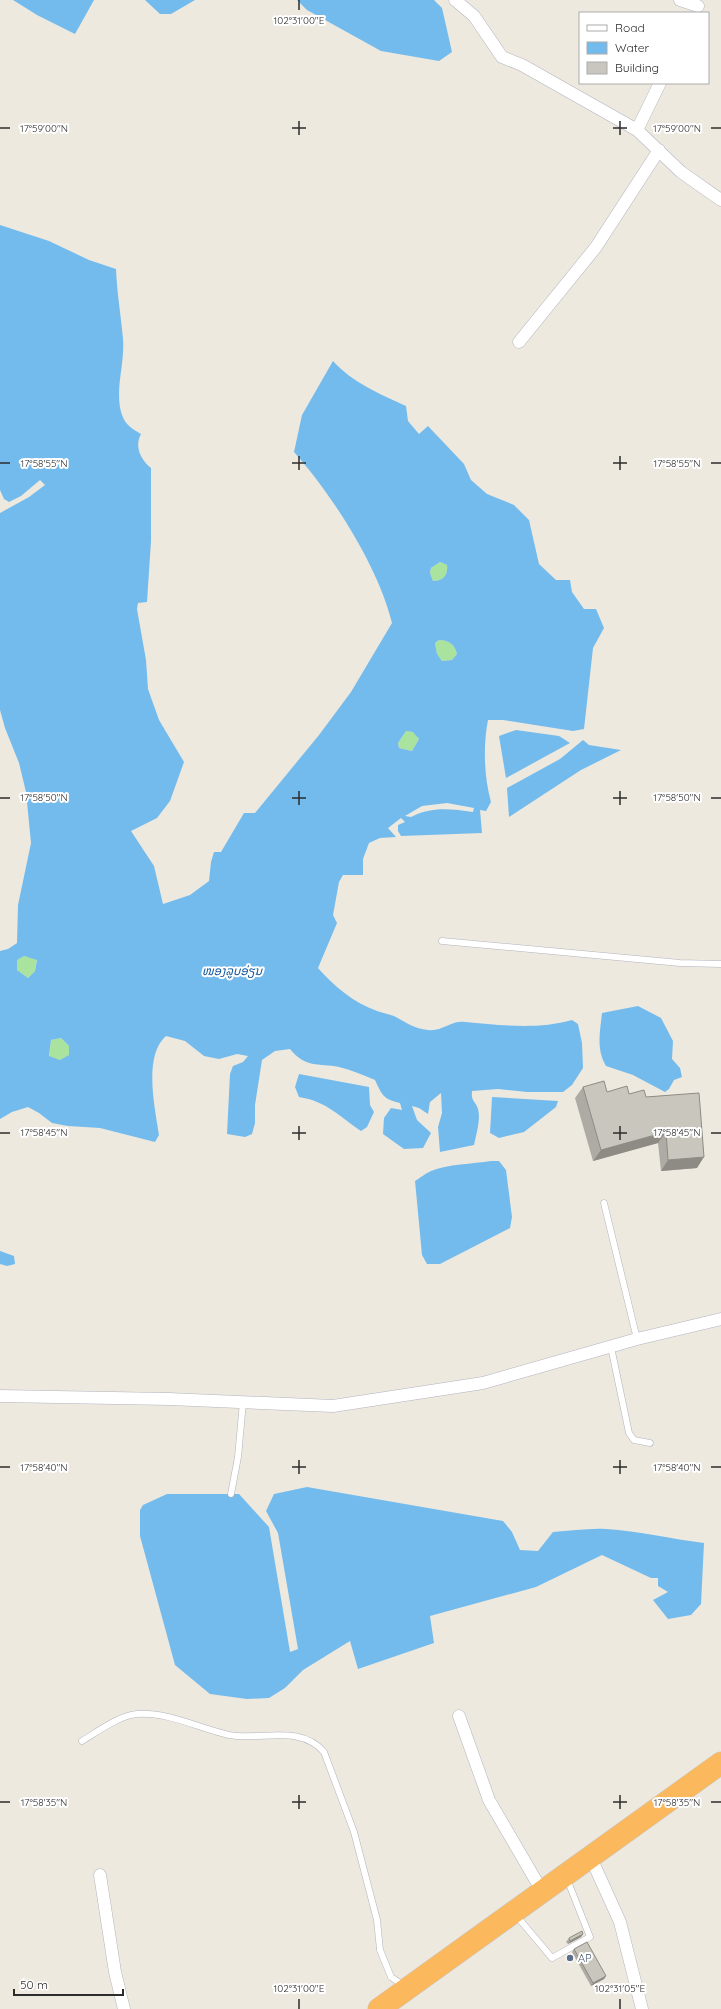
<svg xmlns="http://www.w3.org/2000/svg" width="721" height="2009" font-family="Quicksand,'Noto Sans Lao',sans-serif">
	<rect width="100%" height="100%" fill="#ede9df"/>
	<path fill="#aae39d" d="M440,562L447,565C448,576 444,581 433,581L430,573L431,568Z
		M439,640C449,640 455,645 457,654L452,660L442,661L437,655L435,643Z
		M406,731L414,732L419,739L412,751L399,748L398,743Z
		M24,956L37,959L35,971L28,978L17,970V959Z
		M61,1038L69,1046V1055L61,1060L49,1057L51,1040Z"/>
	<path fill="#74bbed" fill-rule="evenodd" d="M13,0H94L75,34L37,15Z
		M145,0H195L171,14H160Z
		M297,0H434L442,8L452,52L439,61L381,51L307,10Z
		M0,225L49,241L89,260L116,269C117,293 121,316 123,339C125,365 114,391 122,415C126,426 133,429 141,434C134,447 141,460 151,468V541L147,602L138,603L137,609L146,660L148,689L159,720L184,762L170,801L157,818L131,831L154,866L163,904L190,895L209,881L211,862L214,852H221L244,813H255L319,735L351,692L392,623C378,566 333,496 294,452L302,415L333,361C353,383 380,394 406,406L408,421L419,434L428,426L464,464L471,480L487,494L514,505L529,520L539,564L556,580H570L572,592L584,609H596L604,628L593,648L584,729L573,731L503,720H488C483,745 484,777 491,802L486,811L480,810L482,833L401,836L398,831V825L405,822L401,818L388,828L396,837L380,838L369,843L363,859V875H343L339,882L333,915L337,923L318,968C334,986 354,1003 377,1011C382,1013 389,1014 394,1016C405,1022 415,1029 428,1030C442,1032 451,1020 465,1022C501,1025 537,1030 572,1020L578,1024L582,1043L583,1068L572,1085L563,1092H527L498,1089L472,1091C471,1102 475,1100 478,1109C481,1119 476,1135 474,1145L440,1152L438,1127L442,1113L441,1093L430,1102L428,1114L419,1108L412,1106L417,1120L431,1133L423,1148L404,1149L383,1134L384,1118L391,1108L402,1110L400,1103C383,1099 382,1095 375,1080C363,1075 351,1070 339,1067C318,1063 305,1068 290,1049L275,1051L262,1060L255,1105V1123L252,1134L245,1137L227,1134L230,1074L233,1066L243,1062L248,1056L237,1054L219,1059L204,1056L185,1041L166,1036C143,1056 155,1108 159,1135L155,1142L100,1128L68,1126L52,1123L39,1113L28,1107L12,1112L0,1119V951L8,949L17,943L18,905L31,843L26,792L19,763L5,728L0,710V513L29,497L45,485L40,480L21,496L9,502L4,499L0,490ZM440,562L447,565C448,575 444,581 433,581L430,573L431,568ZM439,640C449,640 455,645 457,654L452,660L442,661L437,654L435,643ZM406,731L413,732L419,739L412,751L399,748L398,743ZM447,803L474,808L473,812C451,809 432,806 411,817L405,816L422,806ZM24,956L37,960L35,971L28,978L17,970V960ZM61,1038L69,1046V1055L60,1060L49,1056L51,1040Z
		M516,730L559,736L570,743L506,778L499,736Z
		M583,740L589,745L621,750L581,770L509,817L507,788L560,759Z
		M638,1006L661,1018L673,1041L672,1059L680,1068L682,1077L674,1080L669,1089L665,1092L633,1075L606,1066C596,1049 600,1032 602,1013Z
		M299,1074L369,1087L370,1105L374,1112L367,1127L361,1131C339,1116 326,1101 299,1097L295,1087Z
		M492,1097L558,1101L556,1107L524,1132L499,1138L490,1133Z
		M491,1161H499L506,1170L512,1217L510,1228L440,1264H427L422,1255L415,1181C420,1178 426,1173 431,1171C447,1164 473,1164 491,1161Z
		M0,1251L14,1256L15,1264L7,1266L0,1264Z
		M307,1487L503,1521L512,1532L520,1550L538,1551L553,1532C571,1531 589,1528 606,1529C639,1531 671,1539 704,1543L701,1604L691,1615L668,1619L653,1600L668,1592L658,1586V1578H651L602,1555L536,1587L430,1616L434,1643L358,1669L350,1641L303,1670L285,1688L269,1698L247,1699L210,1694L175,1665L140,1536V1510L143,1505L167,1494H239L269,1527L290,1652L298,1649L278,1533L266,1511L274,1494Z"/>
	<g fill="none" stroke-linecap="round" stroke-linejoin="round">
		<defs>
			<path id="lane" d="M442,941L680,963L721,964
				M604,1203L637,1339
				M611,1347L629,1433L634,1440L650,1443
				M231,1494L238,1457L243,1402
				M82,1741C97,1732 120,1715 137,1714C169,1712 198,1728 229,1735C261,1741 300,1724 324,1752L354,1832L377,1920L380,1950L391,1977L404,1986
				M515,1914L552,1958L590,1937L567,1879"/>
			<path id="street" d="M455,0L474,16L502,57L522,65L637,130
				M680,0L698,6
				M660,83L637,130L681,172L721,200
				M519,342L596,247L659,150
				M0,1396L169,1399L333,1406L483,1383L637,1339L721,1319
				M459,1716L489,1800L542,1891
				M591,1858L620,1922L642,2009
				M100,1875L115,1972L124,2009"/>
			<path id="highway" d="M379,2009L721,1763"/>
		</defs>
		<use href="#lane" stroke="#b2b3bf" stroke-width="7"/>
		<use href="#street" stroke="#b2b3bf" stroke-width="13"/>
		<use href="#highway" stroke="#c8c8c8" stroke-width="23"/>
		<use href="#lane" stroke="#fff" stroke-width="6"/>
		<use href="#street" stroke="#fff" stroke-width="12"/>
		<use href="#highway" stroke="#fbb85c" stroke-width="22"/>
	</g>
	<path fill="#adaba3" d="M583,1087L607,1092L629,1094L646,1097L697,1168L661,1171L658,1143L593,1161L575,1098Z
		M583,1934L581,1937L568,1944L566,1942L569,1938Z
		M574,1949L606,1976L604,1979L591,1986L572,1952Z"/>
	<path fill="#8d8b84" d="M666,1132L658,1143L593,1161L601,1150Z
		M704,1157L697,1168L661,1171L668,1160Z
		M583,1934L581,1937L568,1944L570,1941Z
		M606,1976L604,1979L591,1986L593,1983Z"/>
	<path fill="#c9c7bd" stroke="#8d8b84" d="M604,1081L607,1092L627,1086L629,1094L644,1090L646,1097L699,1093L704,1157L668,1160L666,1132L601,1150L583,1087Z
		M582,1931L583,1934L570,1941L569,1938Z
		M587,1942L606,1976L593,1983L574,1949Z"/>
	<path fill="none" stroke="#2c2c2c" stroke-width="1.5" d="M299,0V10M299,121V135M620,121V135M0,128H10M292,128H306M613,128H627M711,128H721M299,456V470M620,456V470M0,463H10M292,463H306M613,463H627M711,463H721M299,791V805M620,791V805M0,798H10M292,798H306M613,798H627M711,798H721M299,1126V1140M620,1126V1140M0,1133H10M292,1133H306M613,1133H627M711,1133H721M299,1460V1474M620,1460V1474M0,1467H10M292,1467H306M613,1467H627M711,1467H721M299,1795V1809M620,1795V1809M0,1802H10M292,1802H306M613,1802H627M711,1802H721M299,1999V2009M620,1999V2009"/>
	<circle fill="#5c6f8a" stroke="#fff" stroke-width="1.5" cx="570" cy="1958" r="4"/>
	<g text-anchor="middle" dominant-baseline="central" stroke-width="4" stroke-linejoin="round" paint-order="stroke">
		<g font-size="11" fill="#4e5e75" stroke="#fff" text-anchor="start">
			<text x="578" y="1958">AP</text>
		</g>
		<g font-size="12" font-style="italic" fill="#10579c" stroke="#fff">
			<text x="232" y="970">ໜອງລູບອ່ຽນ</text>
		</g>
	</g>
	<g font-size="10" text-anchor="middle" fill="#2c2c2c" stroke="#fff" stroke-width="4" stroke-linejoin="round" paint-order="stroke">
		<text x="299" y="24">102°31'00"E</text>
		<text x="44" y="132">17°59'00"N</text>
		<text x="677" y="132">17°59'00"N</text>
		<text x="44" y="467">17°58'55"N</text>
		<text x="677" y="467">17°58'55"N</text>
		<text x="44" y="801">17°58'50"N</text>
		<text x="677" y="801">17°58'50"N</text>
		<text x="44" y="1136">17°58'45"N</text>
		<text x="677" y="1136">17°58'45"N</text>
		<text x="44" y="1471">17°58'40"N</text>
		<text x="677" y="1471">17°58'40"N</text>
		<text x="44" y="1806">17°58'35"N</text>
		<text x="677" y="1806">17°58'35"N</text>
		<text x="299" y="1992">102°31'00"E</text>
		<text x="620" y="1992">102°31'05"E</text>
	</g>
	<rect x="579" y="12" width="130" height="72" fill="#ffffff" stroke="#ababab"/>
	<rect x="587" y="25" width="20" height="6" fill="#ffffff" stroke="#ababab"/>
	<text x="615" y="32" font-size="12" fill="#2c2c2c">Road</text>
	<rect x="587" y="42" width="20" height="12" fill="#74bbed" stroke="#ababab"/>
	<text x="615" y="52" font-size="12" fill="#2c2c2c">Water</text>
	<rect x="587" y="62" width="20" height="12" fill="#c9c7bd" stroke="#ababab"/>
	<text x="615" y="72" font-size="12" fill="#2c2c2c">Building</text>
	<path d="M14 1989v6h109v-6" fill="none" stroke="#2c2c2c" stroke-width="2"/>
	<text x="20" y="1989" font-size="12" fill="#2c2c2c" stroke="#ffffff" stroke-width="3" paint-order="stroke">50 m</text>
</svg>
